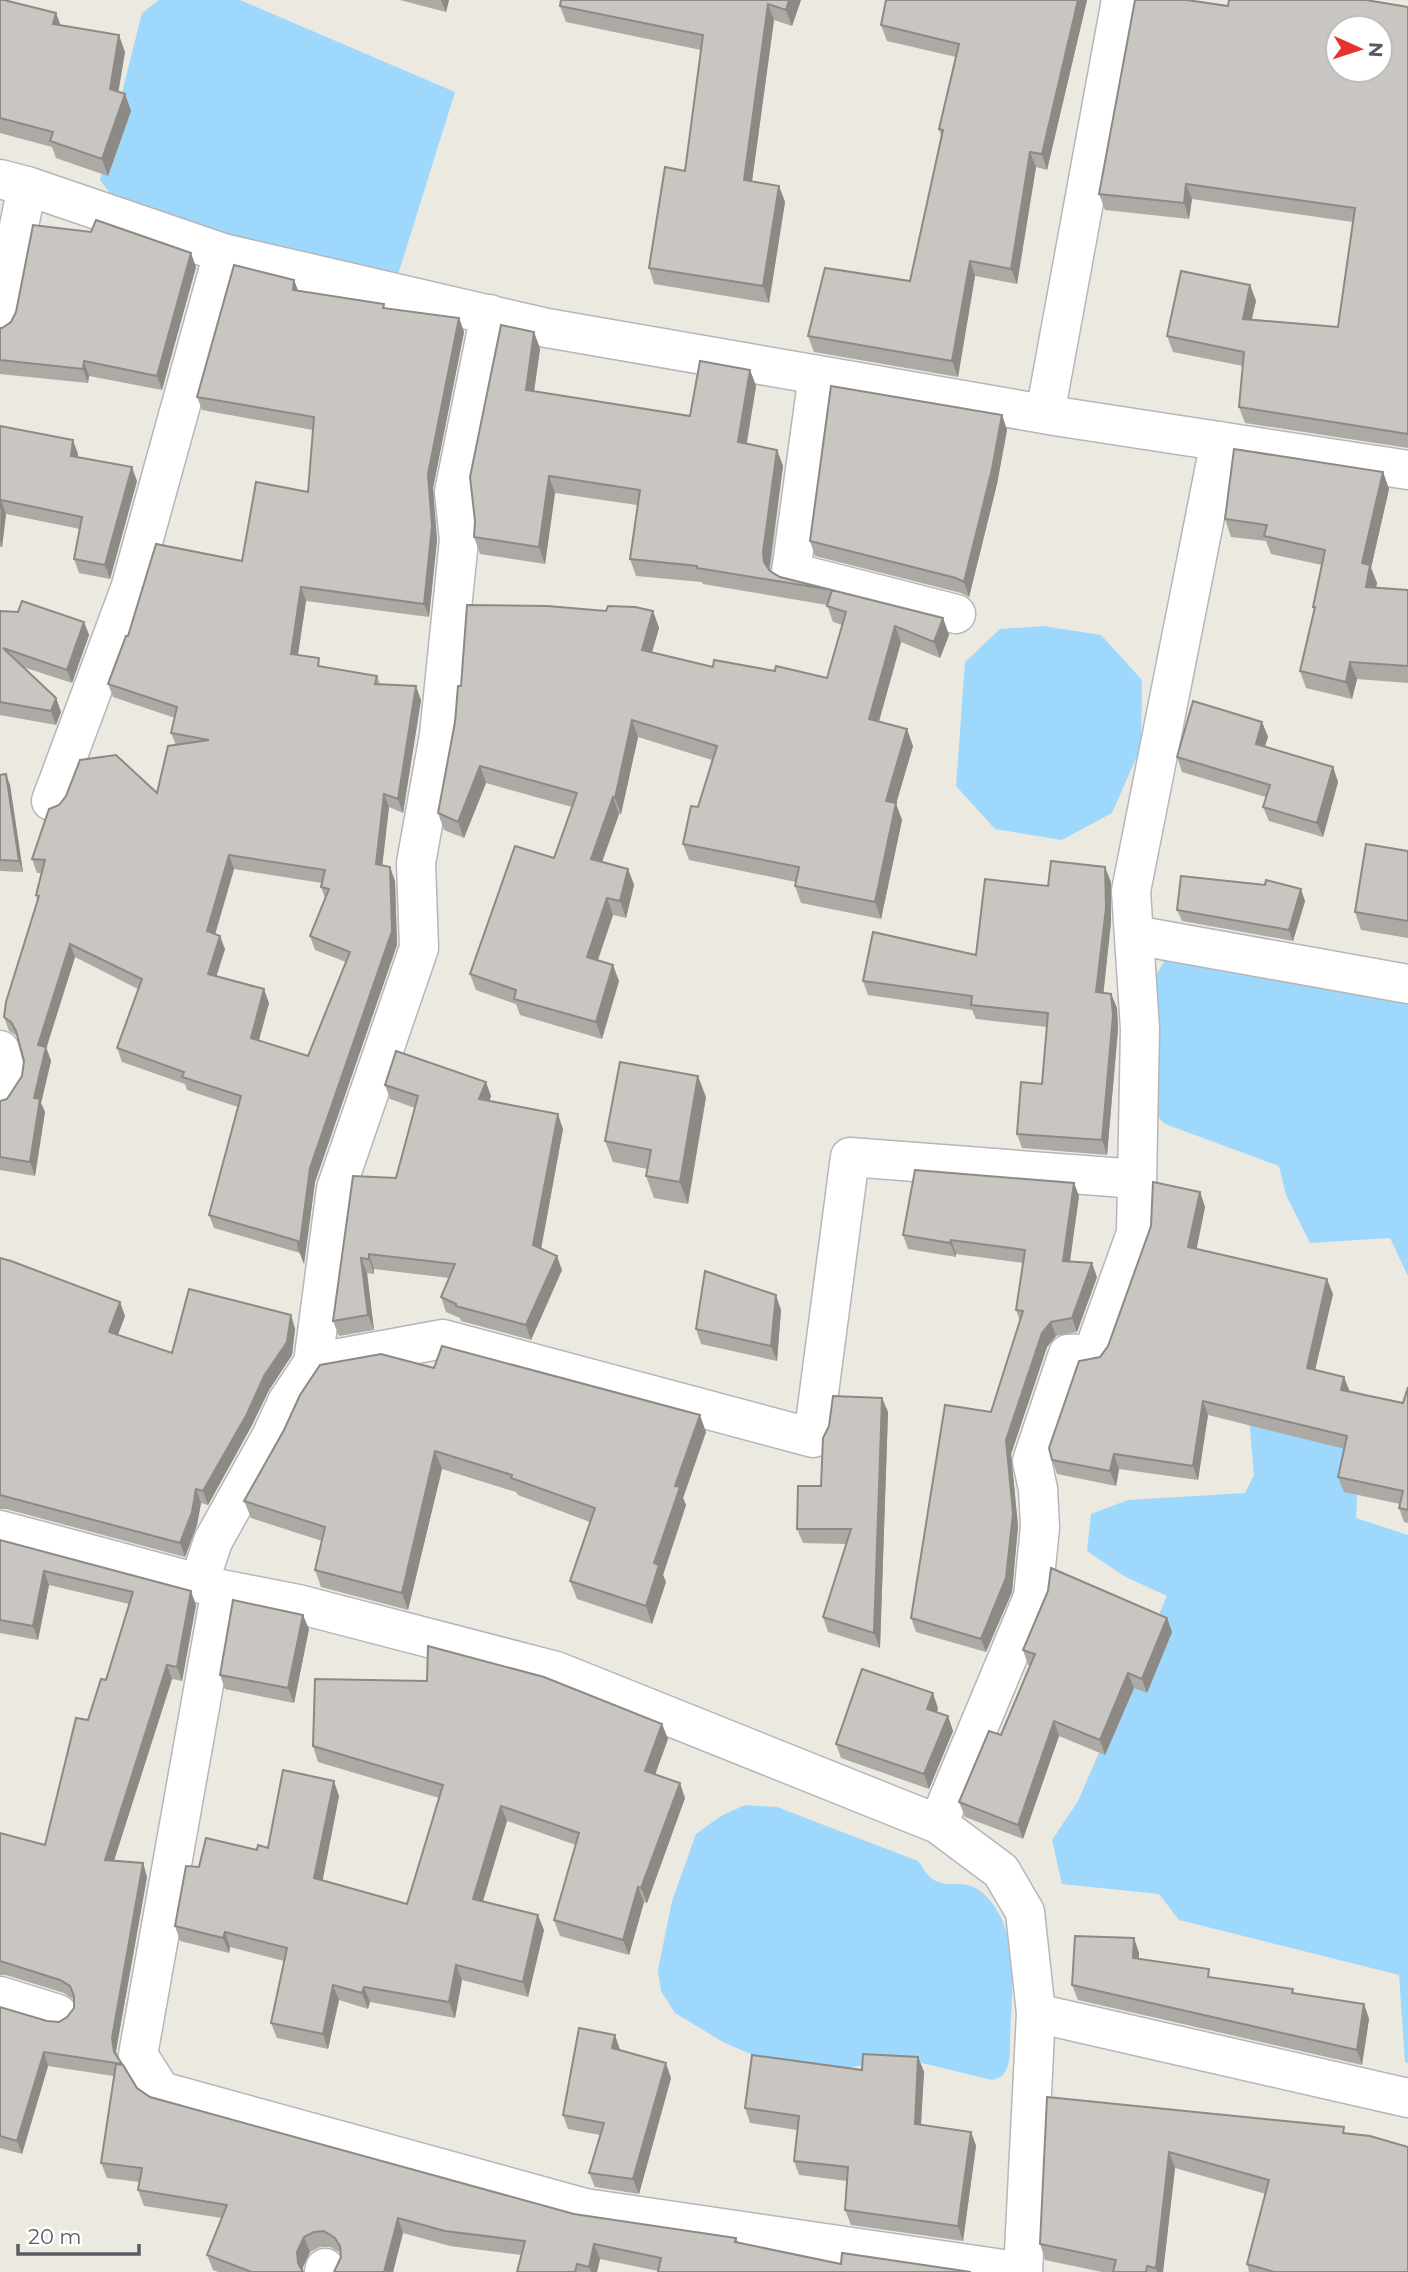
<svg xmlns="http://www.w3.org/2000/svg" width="1408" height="2272" font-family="Montserrat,sans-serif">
	<rect width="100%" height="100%" fill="#ece9e0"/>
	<path fill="#9fd8fd" d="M159,0H240L455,92L397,278L121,208L100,180L142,13Z
		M1043,626L1101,635L1142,680L1141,747L1112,813L1062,840L995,829L956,786L965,662L1000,629Z
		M1168,954L1408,998V1276L1390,1238L1310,1243L1286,1195L1279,1166L1165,1124L1154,1113L1153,981Z
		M1260,1370L1362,1393L1356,1518L1408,1535V2063L1405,2062L1399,1975L1179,1920L1159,1894L1062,1884L1052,1840L1078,1801L1167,1596L1124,1576L1087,1551L1091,1514L1128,1500L1245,1493L1254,1475L1247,1396Z
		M745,1805L777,1807L918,1861C922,1866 926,1874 931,1878C952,1893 968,1871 993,1904C1019,1940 1012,1994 1010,2035C1010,2046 1011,2063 1005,2072C1002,2078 997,2078 992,2080L922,2063L879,2061L833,2072L773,2064L723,2042L675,2013L661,1991L658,1970L672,1901L696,1834L721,1816Z"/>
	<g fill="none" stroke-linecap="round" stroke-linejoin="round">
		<defs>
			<path id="minor" d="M0,179L27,186L223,253L547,328L1055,416L1408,470
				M0,322L27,186
				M818,375L791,572L956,614
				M1045,414L1121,0
				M51,801L130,589L223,253
				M1134,935L1408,984
				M0,1050L8,1080L0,1094
				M313,1363L443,1339L813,1438L850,1157L1137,1179
				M0,1530L221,1589L298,1604L556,1671L938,1824L1001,1871L1025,1912L1036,2013L1023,2272L585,2208L161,2091L138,2055L221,1589
				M199,1583L213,1541L271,1437L287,1402L313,1363L336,1189L419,948L416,863L439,735L459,540L454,492L490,314
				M938,1824L1033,1597L1040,1527L1038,1489L1032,1461L1068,1354L1093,1353L1136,1233L1140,1029L1131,891L1220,441
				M0,1996L58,2014
				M1036,2013L1408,2098
				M324,2272L325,2268"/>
		</defs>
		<use href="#minor" stroke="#b3b7bb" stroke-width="41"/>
		<use href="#minor" stroke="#fff" stroke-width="38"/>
	</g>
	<path fill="#ada9a5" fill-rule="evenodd" d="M0,0L56,13L60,25L125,52L118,92L125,94L131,111L108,176L56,158L52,147L0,133Z
		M400,0H449L446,12Z
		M561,0H801L792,26L774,20L752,181L779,186L785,202L769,303L654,284L649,268L685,171L701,50L566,22L560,6Z
		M886,0H1087L1047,170L1036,167L1017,284L975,276L958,377L814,352L808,336L910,281L941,136L939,129L956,57L887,41L881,25Z
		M1228,6L1408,7V448L1245,423L1239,407L1243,366L1173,352L1167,336L1250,285L1256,301L1252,319L1338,327L1353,222L1192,199L1189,219L1105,210L1099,194Z
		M196,267L162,390L89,376L88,383L0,374V328Z
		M294,280L298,291L384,304L385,309L459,318L464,332L433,488L437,540L429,617L306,601L298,655L322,667L377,676L380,684L421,700L403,813L389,807L382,865L390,867L395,881L397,945L315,1182L304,1264L300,1253L214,1228L209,1215L238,1107L187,1090L185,1084L122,1062L117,1048L138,989L75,957L46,1047L51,1061L41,1103L45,1112L35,1176L0,1170V1101L7,1099L22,1076L24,1061L19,1040L16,1035L9,1031L4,1017L37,900L36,895L41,873H37L32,859L157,793L176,745L171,733L175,718L113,697L108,684L128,636L242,561L308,492L313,430L202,410L197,397ZM234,869L322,883L321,887L325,898L310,936L315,950L346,962L308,1056L259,1040L269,1003L216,976L225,949L215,934Z
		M534,332L540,349L534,391L690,416L750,370L756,386L747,443L777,450L783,466L770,571L780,577L943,618L949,635L940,658L901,642L879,722L913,746L896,804L902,820L881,919L801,903L795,886L796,882L689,860L683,844L698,807L712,760L638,737L621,814H619L602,862L628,869L634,885L626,918L613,915L598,960L619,981L602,1039L520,1015L516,1004L476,990L470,974L554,858L572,807L486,783L464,838L444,830L438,813L461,686L606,611H653L659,628L652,652L713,667L775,671L827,678L842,625L833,622L827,605L703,584L702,582L636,576L630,559L637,505L555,493L545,564L480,554L474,537Z
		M1002,415L1007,430L997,484L969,597L961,593L815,556L810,541Z
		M0,426L78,454V457L137,481L110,579L79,573L74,559L80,529L6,514L2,547H0Z
		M1383,472L1389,489L1371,568L1377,583L1376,588L1408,590V683L1357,679L1352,699L1306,688L1300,671L1314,610L1313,607L1322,565L1271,554L1266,541L1231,537L1225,519Z
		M0,611L84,622L89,635L72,683L23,667L56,698L61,712L56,725L0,715Z
		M1262,722L1268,737L1265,746L1333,767L1338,782L1323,837L1269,821L1263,807L1266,797L1182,772L1177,757Z
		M0,775L10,785L23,872L0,871Z
		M1408,851V938L1361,930L1355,912Z
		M1111,882V922L1103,993L1111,994L1117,1008L1118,1029L1107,1155L1022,1148L1017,1134L1042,1084L1047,1027L976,1019L972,1010L868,995L863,981L976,955L1048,886Z
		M1305,901L1293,941L1182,921L1177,910Z
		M385,1085L491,1096L489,1101L563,1129L541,1249L562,1270L531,1340L461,1321L460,1318L446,1312L441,1297L449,1278L374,1269V1274L367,1273L374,1330L339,1336L333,1321L396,1178L415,1108L390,1099Z
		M706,1097L688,1204L654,1198L646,1176L647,1169L613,1162L605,1141Z
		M1074,1183L1079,1196L1070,1261L1097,1277L1077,1332L1056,1336L1047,1347L1011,1454L1018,1526L1012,1592L986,1652L916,1632L911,1618L991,1412L1020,1321L1016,1310L1023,1263L956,1254V1257L908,1249L903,1235Z
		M1200,1192L1205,1207L1196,1249L1333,1294L1315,1370L1350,1392L1403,1403L1408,1387V1523L1404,1522L1399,1508L1400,1504L1344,1492L1338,1477L1345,1449L1208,1415L1198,1480L1119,1469L1116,1486L1057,1474L1052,1460L1100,1357L1108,1346Z
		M0,1257L125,1316L118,1335L172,1353L291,1315L295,1329L292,1355L269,1390L251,1427L208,1505L201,1503L197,1525L185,1557L6,1509H0Z
		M781,1310L777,1361L701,1344L696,1329Z
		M434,1368L706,1432L683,1498L686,1505L663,1575L666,1582L652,1624L577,1599L570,1581L590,1522L518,1495L516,1492L442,1469L408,1610L321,1587L315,1570L322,1541L251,1518L244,1501Z
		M882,1398L888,1412L880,1648L828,1632L823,1617L846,1544L803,1543L797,1529L821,1486Z
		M0,1540L196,1605L182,1681L172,1679L114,1861L143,1863L147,1877L116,2051L118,2058L137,2088L150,2097L574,2214L736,2238L738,2242L841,2264L971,2272L658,2271L600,2259L597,2272H517L522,2255L450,2246L403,2233L393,2272H334L341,2257V2253L330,2247H320L310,2252L303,2267V2272H218L213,2270L207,2255L222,2218L144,2206L138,2190L140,2182L107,2178L101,2163L114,2076L48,2066L22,2154L0,2148V2007L47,2021L59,2022L67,2017L74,2008V2000L64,1993L6,1975H0V1833L45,1845L88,1720L106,1680L129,1604L49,1585L38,1640L0,1633Z
		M1167,1618L1172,1632L1147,1693L1134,1688L1105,1755L1059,1736L1023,1839L965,1817L959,1802L1001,1735L1030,1665H1028L1023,1650Z
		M309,1629L294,1703L225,1689L220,1675Z
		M938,1708L937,1712L948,1716L953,1731L929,1789L841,1758L836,1744Z
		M662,1724L668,1739L655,1774L685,1798L647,1903L644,1902L629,1955L560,1936L554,1920L576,1845L507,1821L483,1901L544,1930L528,1997L462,1980L455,2018L370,2002L368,2009L339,2000L328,2049L277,2038L271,2023L284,1961L230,1947L229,1953L180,1941L175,1926L199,1867L268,1848L339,1796L322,1881L407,1904L439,1798L318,1762L313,1746Z
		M1134,1938L1139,1953V1959L1212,1977L1294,1994L1364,2004L1369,2019L1362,2065L1078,2000L1072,1985Z
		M615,2035L620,2050L671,2078L639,2194L595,2187L589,2173L600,2135L568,2129L563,2115Z
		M918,2057L924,2072L921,2125L971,2132L976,2146L963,2241L851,2225L845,2210L847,2181L799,2175L794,2161L797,2130L750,2123L745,2108L862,2070Z
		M1047,2097L1346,2133L1408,2272H1249L1247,2264L1266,2194L1175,2168L1163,2272H1102L1045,2260L1040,2244Z"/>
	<path fill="#8d8a86" d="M441,0H449L446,12Z
		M789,0H801L792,26L786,10Z
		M1078,0H1087L1047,170L1042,154Z
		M768,4L774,20L750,196L744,180Z
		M56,13L62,29L53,24Z
		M119,35L125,52L116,106L110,89Z
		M125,94L131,111L108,176L102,159Z
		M1030,152L1036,167L1017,284L1011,269Z
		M1186,184L1192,199L1189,219L1184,203Z
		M779,186L785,202L769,303L763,286Z
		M191,253L196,267L162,390L157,376Z
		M970,261L975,276L958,377L952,361Z
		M294,280L299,293L293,290Z
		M1250,285L1256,301L1248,334L1243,319Z
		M459,318L464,332L433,488L437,540L429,617L424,604L428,474Z
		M534,332L540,349L532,406L526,390Z
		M84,361L89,376L88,383L83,369Z
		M750,370L756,386L744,458L738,442Z
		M1002,415L1007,430L997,484L969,597L964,582Z
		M73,440L78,454L76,470L71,456Z
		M777,450L783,466L769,569L770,579L764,562L763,552Z
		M132,467L137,481L110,579L105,565Z
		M1383,472L1389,489L1371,568L1377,583L1372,605L1366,587L1362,563Z
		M549,476L555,493L545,564L539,547Z
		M1,500L6,514L2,547L0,540Z
		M301,587L306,601L296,667L291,654Z
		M653,611L659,628L648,666L642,650Z
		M943,618L949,635L940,658L934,642Z
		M84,622L89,635L72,683L67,670Z
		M895,626L901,642L875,735L869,719Z
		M1350,662L1357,679L1352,699L1346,682Z
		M416,686L421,700L403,813L398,799Z
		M56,698L61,712L56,725L51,711Z
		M632,720L638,737L621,814L615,798Z
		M1262,722L1268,737L1261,758L1256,744Z
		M907,729L913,746L896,804L902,820L881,919L875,902L886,801Z
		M480,766L486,783L464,838L458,822Z
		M1333,767L1338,782L1323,837L1317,823Z
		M6,774L10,785L23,872L19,861Z
		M384,794L389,807L381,877L376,864Z
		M613,797L619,814L597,876L591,859Z
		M229,855L234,869L212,945L207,931Z
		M390,867L395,881L397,945L315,1182L304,1264L299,1251L310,1168Z
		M1105,867L1111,882V922L1102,1007L1096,992Z
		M628,869L634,885L626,918L620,901Z
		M1301,889L1305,901L1293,941L1289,930Z
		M607,898L613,915L593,974L587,957Z
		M220,936L225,949L213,987L208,974Z
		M70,944L75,957L43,1059L38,1045Z
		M613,965L619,981L602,1039L596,1022Z
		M264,989L269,1003L256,1051L251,1038Z
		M1111,994L1117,1008L1118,1029L1107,1155L1102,1140Z
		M46,1047L51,1061L41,1103L45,1112L35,1176L30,1162L34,1098Z
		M698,1076L706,1097L688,1204L680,1182Z
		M486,1082L491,1096L485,1114L479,1099Z
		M558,1114L563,1129L539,1260L533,1245Z
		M1074,1183L1079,1196L1068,1275L1063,1261Z
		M1200,1192L1205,1207L1194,1262L1188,1247Z
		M951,1240L956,1254V1257L950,1243Z
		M369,1254L374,1269V1274L369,1259Z
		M557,1256L562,1270L531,1340L526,1325Z
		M361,1258L367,1273L374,1330L368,1315Z
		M1092,1263L1097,1277L1077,1332L1072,1318Z
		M1327,1279L1333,1294L1312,1383L1307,1368Z
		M776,1295L781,1310L777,1361L771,1346Z
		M120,1302L125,1316L114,1345L109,1332Z
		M291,1315L295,1329L292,1355L269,1390L251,1427L208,1505L203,1491Z
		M1051,1322L1056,1336L1047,1347L1011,1454L1018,1526L1012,1592L986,1652L981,1639L1006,1440L1042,1333Z
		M1344,1377L1350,1392L1341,1390Z
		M882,1398L888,1412L880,1648L874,1633Z
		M1203,1401L1208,1415L1198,1480L1193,1466Z
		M700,1415L706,1432L683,1498L686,1505L663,1575L666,1582L652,1624L646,1606L654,1563L675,1486Z
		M435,1451L442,1469L408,1610L402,1593Z
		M1114,1454L1119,1469L1116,1486L1110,1471Z
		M196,1489L201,1503L197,1525L185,1557L180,1543Z
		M44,1571L49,1585L38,1640L33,1626Z
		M191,1591L196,1605L182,1681L177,1667Z
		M303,1615L309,1629L294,1703L288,1688Z
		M1167,1618L1172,1632L1147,1693L1142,1679Z
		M167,1665L172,1679L110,1873L105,1860Z
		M1128,1673L1134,1688L1105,1755L1100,1740Z
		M933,1693L938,1708L933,1723L927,1709Z
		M948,1716L953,1731L929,1789L924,1774Z
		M1054,1721L1059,1736L1023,1839L1018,1825Z
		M662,1724L668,1739L651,1786L645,1771Z
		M334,1781L339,1796L320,1894L314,1878Z
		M680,1783L685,1798L647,1903L641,1888Z
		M501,1806L507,1821L479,1914L473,1899Z
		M143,1863L147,1877L116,2051L119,2066L114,2052L112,2038Z
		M638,1887L644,1902L629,1955L623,1940Z
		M538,1915L544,1930L528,1997L523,1982Z
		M225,1932L230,1947L229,1953L223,1938Z
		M1134,1938L1139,1953L1138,1973L1133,1958Z
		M456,1965L462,1980L455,2018L449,2002Z
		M333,1985L339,2000L328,2049L323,2034Z
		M364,1987L370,2002L368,2009L362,1993Z
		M1364,2004L1369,2019L1362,2065L1357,2050Z
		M615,2035L620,2050L618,2063L612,2048Z
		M44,2052L48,2066L22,2154L17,2141Z
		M918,2057L924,2072L920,2139L915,2124Z
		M666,2063L671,2078L639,2194L633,2179Z
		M971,2132L976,2146L963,2241L958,2226Z
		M1169,2152L1175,2168L1163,2272H1157L1156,2268Z
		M398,2218L403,2233L393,2272H384Z
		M304,2237L310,2252L303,2267V2272L298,2263L297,2252Z
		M594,2244L600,2259L597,2272H591L589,2267Z"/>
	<path fill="#c9c5c0" stroke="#8d8a86" stroke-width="2" fill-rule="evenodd" d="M0,0H4L56,13L53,24L119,35L110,89L125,94L102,159L50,141L53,132L0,118Z
		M561,0H789L786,10L768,4L744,180L779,186L763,286L649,268L665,167L685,171L703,35L560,6Z
		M886,0H1078L1042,154L1030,152L1011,269L970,261L952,361L808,336L825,268L910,281L943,130L939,129L959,44L881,25Z
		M1135,0H1187L1228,6L1229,0H1366L1408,7V434L1239,407L1244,352L1167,336L1181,271L1250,285L1243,319L1338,327L1355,208L1186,184L1184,203L1099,194ZM1338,28H1380V70H1338Z
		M96,220L191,253L157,376L84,361L83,369L0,360V328H2L11,322L16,312L33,225L91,232Z
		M234,265L294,280L293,290L384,304L383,308L459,318L428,474L432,526L424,604L301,587L291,654L319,658L318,666L377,676L375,684L416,686L398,799L384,794L376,864L390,867L392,931L310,1168L299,1251L298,1241L209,1215L241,1096L182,1077L184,1072L117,1048L142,979L70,944L38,1045L46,1047L34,1098L40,1099L30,1162L0,1157V1101L7,1099L22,1076L24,1061L16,1031L11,1022L4,1017L6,1002L39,896L36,895L45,860L32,859L49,809L59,805L66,796L80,760L116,755L157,793L168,746L209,740L171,733L177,707L108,684L126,636H128L156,544L242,561L256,482L308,492L314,417L197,397ZM229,855L325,870L321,887L329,889L310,936L350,952L308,1056L251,1038L264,989L208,974L220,936L207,931Z
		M501,325L534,332L526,390L690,416L700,361L750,370L738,442L777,450L763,552L764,562L770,571L780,577L943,618L934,642L895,626L869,719L907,729L886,801L896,803L875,902L795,886L799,867L683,844L691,806L698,807L717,746L632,720L615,798L613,797L591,859L628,869L620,901L607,898L587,957L613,965L596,1022L514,999L516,990L470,974L515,846L554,858L577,793L480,766L458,822L438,813L455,722L458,686H461L467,605L547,606L606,611L608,606L635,607L653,611L642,650L713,667L714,660L775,671L776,666L827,678L846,612L827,606L832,590L697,568V566L630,559L640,490L549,476L539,547L474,537L475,521L470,477Z
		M831,386L1002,415L992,469L964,582L956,578L810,541Z
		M0,426L73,440L71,456L132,467L105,565L74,559L82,517L1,500L0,510Z
		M1234,449L1383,472L1362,563L1370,565L1366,587L1408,590V666L1350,662L1346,682L1300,671L1315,607H1313L1325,550L1264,536L1267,525L1225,519Z
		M22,601L84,622L67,670L3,648L56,698L51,711L0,702V611L18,612Z
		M1193,701L1262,722L1256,744L1333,767L1317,823L1263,807L1270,785L1177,757Z
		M6,774L19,861L0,860V775Z
		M1366,844L1408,851V921L1355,912Z
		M1051,861L1105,867L1106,908L1096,992L1111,994L1113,1015L1102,1140L1017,1134L1021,1082L1042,1084L1048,1013L971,1005L972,996L863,981L873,932L976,955L985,879L1048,886Z
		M1181,876L1265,885L1266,880L1301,889L1289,930L1177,910Z
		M396,1051L486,1082L479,1099L558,1114L533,1245L557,1256L526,1325L456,1306V1304L441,1297L455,1264L369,1254V1259L361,1258L368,1315L333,1321L353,1176L396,1178L418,1096L385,1085Z
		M620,1062L698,1076L680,1182L646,1176L651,1150L605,1141Z
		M915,1170L1074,1183L1063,1261L1092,1263L1072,1318L1051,1322L1042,1333L1006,1440L1013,1513L1006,1578L981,1639L911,1618L945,1405L991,1412L1023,1311L1016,1310L1025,1250L951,1240L950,1243L903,1235Z
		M1153,1182L1200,1192L1188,1247L1327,1279L1307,1368L1344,1377L1341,1390L1403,1403L1408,1387V1510L1399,1508L1403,1491L1338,1477L1347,1436L1203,1401L1193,1466L1114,1454L1110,1471L1052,1460L1049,1448L1079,1361L1100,1357L1108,1346L1151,1226Z
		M0,1258L11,1261L120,1302L109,1332L172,1353L189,1289L291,1315L287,1342L264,1376L247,1414L203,1491L196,1489L192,1512L180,1543L0,1495Z
		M705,1271L776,1295L771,1346L696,1329Z
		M442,1346L700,1415L675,1486L680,1487L654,1563L659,1565L646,1606L570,1581L595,1508L511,1478L512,1475L435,1451L402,1593L315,1570L325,1527L244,1501L284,1430L300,1395L320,1365L381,1354L434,1368Z
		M833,1396L882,1398L874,1633L823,1617L851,1529H797L798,1486H821L823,1438L829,1426Z
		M0,1540L191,1591L177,1667L167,1665L105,1860L143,1863L112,2038L114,2052L122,2064L44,2052L17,2141L0,2136V2007L47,2021L59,2022L67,2017L74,2008V1996L70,1986L60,1980L0,1961V1833L45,1845L76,1718L88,1720L101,1679L106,1680L133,1592L44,1571L33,1626L0,1620Z
		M1051,1568L1167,1618L1142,1679L1128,1673L1100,1740L1054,1721L1018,1825L959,1802L989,1731L1001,1735L1035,1654L1023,1650L1048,1591Z
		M233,1600L303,1615L288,1688L220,1675Z
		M428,1646L544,1677L662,1724L645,1771L680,1783L641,1888L638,1887L623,1940L554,1920L579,1833L501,1806L473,1899L538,1915L523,1982L456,1965L449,2002L364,1987L362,1993L333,1985L323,2034L271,2023L287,1948L225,1932L223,1938L175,1926L186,1866L199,1867L206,1838L257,1850L258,1845L268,1848L283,1770L334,1781L314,1878L407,1904L443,1785L313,1746L315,1679L427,1681Z
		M862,1669L933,1693L927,1709L948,1716L924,1774L836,1744Z
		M1075,1936L1134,1938L1133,1958L1209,1969L1208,1977L1293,1989L1292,1993L1364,2004L1357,2050L1072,1985Z
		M579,2028L615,2035L612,2048L666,2063L633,2179L589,2173L604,2123L563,2115Z
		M863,2054L918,2057L915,2124L971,2132L958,2226L845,2210L848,2167L794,2161L799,2116L745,2108L752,2055L862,2070Z
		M116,2064L123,2065L137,2088L150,2097L574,2214L736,2238L735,2242L841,2264L842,2253L971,2272H658L661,2258L594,2244L589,2267L577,2264L575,2272H517L525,2241L445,2231L398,2218L384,2272H334L341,2257L340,2246L335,2238L324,2231L314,2232L304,2237L297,2252L298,2263L303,2272H248L249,2271L207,2255L227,2205L138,2190L142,2168L101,2163Z
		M1047,2097L1344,2127L1343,2133L1370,2136L1408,2147V2272H1274L1247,2264L1269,2180L1169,2152L1156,2268L1147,2266L1146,2272H1113L1116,2260L1040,2244Z"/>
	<g transform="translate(1359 49) rotate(93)"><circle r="33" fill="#ffffff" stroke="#bdbec0" stroke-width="2"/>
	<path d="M0-5L12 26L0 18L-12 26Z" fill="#e6332d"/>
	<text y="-10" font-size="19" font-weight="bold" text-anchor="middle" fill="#595d61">N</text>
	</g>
	<path d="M18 2244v10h121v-10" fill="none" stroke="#595d61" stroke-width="3.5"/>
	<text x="28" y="2244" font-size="21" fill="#595d61" stroke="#ffffff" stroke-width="5" paint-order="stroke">20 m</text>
</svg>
